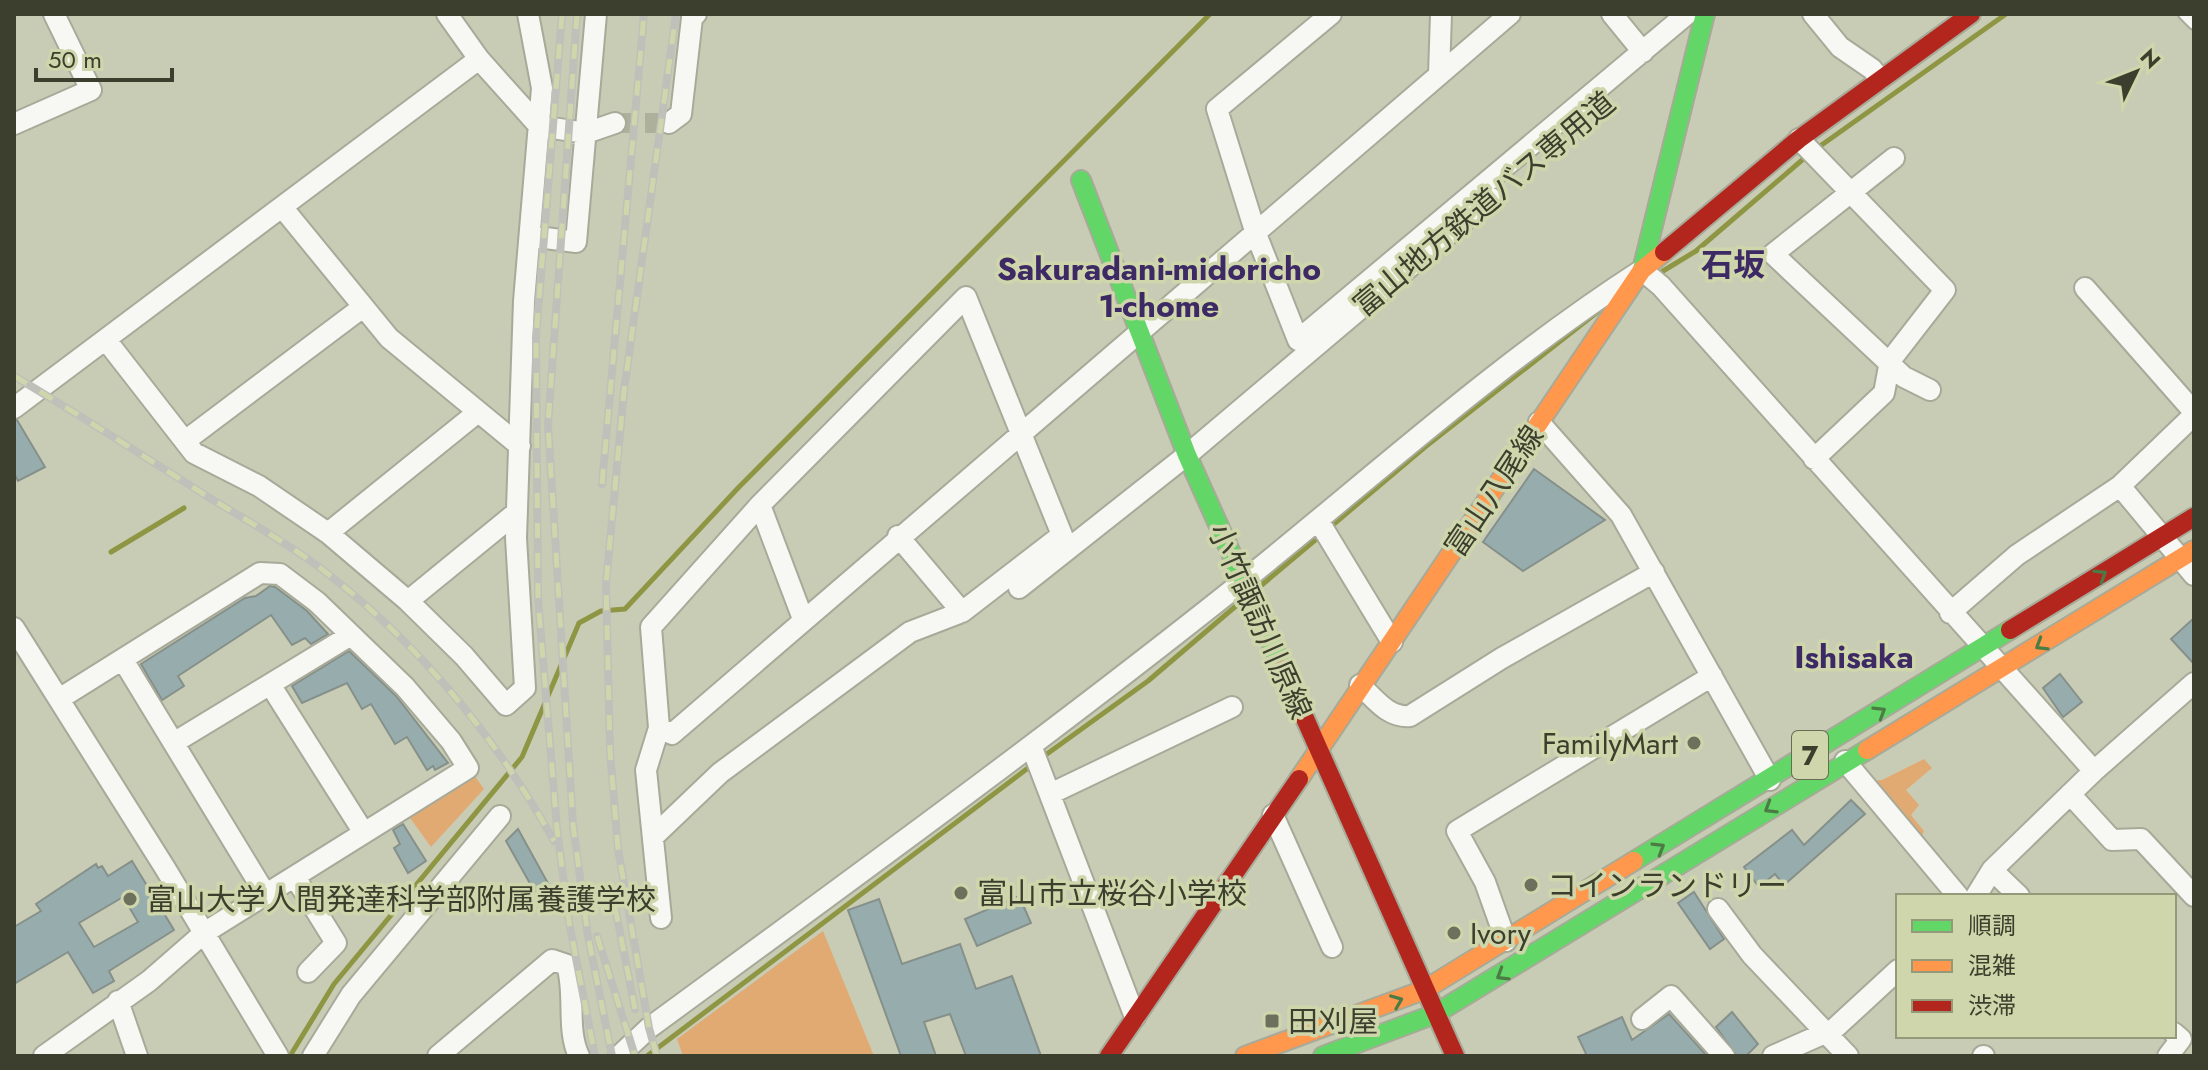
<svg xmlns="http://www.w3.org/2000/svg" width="2208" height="1070" font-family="Jost,'Noto Sans JP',sans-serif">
	<rect width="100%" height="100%" fill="#c9ccb5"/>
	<path fill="#e1aa72" d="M1924,759L1932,768L1906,790L1919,805L1911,815L1924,831L1922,836L1937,854L1930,861L1864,781L1882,780Z
		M474,775L484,789L431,847L408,815Z
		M823,931L874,1056H683L677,1039Z"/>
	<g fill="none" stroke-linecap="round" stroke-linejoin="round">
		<path stroke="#8e9643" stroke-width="5" d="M1816,149L2006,14
			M1663,271L1696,251L1808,155
			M1328,529L1425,447L1600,310
			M111,552L184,508
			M1257,589L1320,536
			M1040,759L1148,681L1243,600
			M290,1056L334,984L522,757L579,623L601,611L625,609L739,487L1210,14
			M647,1056L1032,765"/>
	</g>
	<path fill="#97adad" stroke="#86908a" stroke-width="2" fill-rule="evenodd" d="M17,420L45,467L18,481L14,473V421Z
		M1534,469L1605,520L1523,571L1483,542Z
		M270,586L275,587L307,611L328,634L311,644L305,638L292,645L271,615L178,676L184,686L162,700L141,664L245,598L256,596Z
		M2194,618V664L2171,639Z
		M349,651L396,696L448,763L435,770L433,766L427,770L407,737L395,744L371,704L362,709L347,683L302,703L292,686Z
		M2060,674L2082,702L2063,717L2043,688Z
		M1851,800L1865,814L1784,885L1775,874L1759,887L1744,867L1792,830L1804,845Z
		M403,824L426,861L408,873L394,848L400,844L393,830Z
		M518,829L555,896L541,903L506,841Z
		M132,861L174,930L109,971L114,981L93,993L68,952L14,984V927L41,911L36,904L96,864L98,868L102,866L108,876ZM123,897L138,922L94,947L79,923Z
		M1694,892L1724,939L1710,949L1678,903Z
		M1019,896L1031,923L977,946L965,919Z
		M879,899L902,964L960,944L976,989L1012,976L1041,1056H966L950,1014L924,1022L936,1056H901L848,910Z
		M1732,1012L1758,1044L1746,1056H1737L1716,1027Z
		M1669,1014L1707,1056H1587L1578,1037L1622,1017L1632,1040Z"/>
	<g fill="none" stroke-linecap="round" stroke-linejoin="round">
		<path stroke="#adb09a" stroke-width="20" stroke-dasharray="20 10" stroke-linecap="butt" d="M615,123H669"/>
		<defs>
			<path id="lane" d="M2184,14L2194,24"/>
			<path id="street" d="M447,14L479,59L539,126L586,133L615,123
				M1331,14L1217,109L1256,234L1298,340L1687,14
				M1612,14L1643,52
				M1813,14L1840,47L1872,69L1880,79
				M1439,74L1441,14
				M669,123L681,114L692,18L696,14
				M14,124L91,90L54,14
				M1799,139L1945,290L1890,361L1884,393L1814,459
				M1894,158L1773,254L1904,377L1930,390
				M282,207L389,338L520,446
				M530,236L576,242L596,14
				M2085,288L2194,412
				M106,340L194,453L259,486L328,533L408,601L464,656L506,705L525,688L516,538L524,301L542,88L528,14
				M14,408L479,59
				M1539,422L1621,515L1770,780
				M185,441L363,307
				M2120,486L2194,415
				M760,505L651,627L659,728L672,734L1510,14
				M1318,520L1392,642
				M328,533L478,412
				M1019,588L1187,455L1491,198
				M408,601L517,512
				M1950,613L2017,555L2120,486L2194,575
				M803,619L760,505L966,297L1062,535L962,612L898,536
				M14,628L165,868L278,1056
				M123,660L266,895
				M1360,685C1375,699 1388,718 1410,716L1502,658L1654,572
				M271,686L364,833
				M659,728L646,770L661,918
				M175,742L351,635
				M1032,748L1135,1017
				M1845,761L1958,896
				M1050,794L1232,707
				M2070,794L2112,840L2141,839L2194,896
				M1273,815L1332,947
				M654,836L720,773L910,632L962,612
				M1992,870L2019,896
				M295,877L336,943L308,972
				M1976,896L1992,870L2094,771L2194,683
				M1718,909L1752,955L1848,1056
				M1506,941L1485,882L1457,831L1712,676
				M118,1001L137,1056
				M1642,1019L1671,996L1724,1056
				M44,1056L149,981L204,933L468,768L451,741L405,687L317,602L280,574L260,573L59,699
				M313,1056L351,995L500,816
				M438,1056L552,960L567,965C576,994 566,1029 579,1056
				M619,1056L649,1028C848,882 1048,737 1241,583C1373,477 1499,362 1642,270L1661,286L2094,771
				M1773,1056L1834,1029L1898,970
				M1983,1056H1984
				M2168,1056L2181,1039L2174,1033"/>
			<path id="fast" d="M1081,180L1187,455L1283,669
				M1642,270L1705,14
				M1634,861L2010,630
				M1323,1056L1435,1014L1867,750"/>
			<path id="slow" d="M1867,750L2194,550
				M1299,779L1642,270L1664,252
				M1245,1056L1424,990L1634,861"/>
			<path id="jam" d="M1664,252L1799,139L1971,14
				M2010,630L2194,517
				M1283,669L1455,1056
				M1109,1056L1299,779"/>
		</defs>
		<use href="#lane" stroke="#a7aa98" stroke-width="14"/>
		<use href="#street" stroke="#a7aa98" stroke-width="24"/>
		<use href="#fast" stroke="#a7aa98" stroke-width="22"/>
		<use href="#slow" stroke="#a7aa98" stroke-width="22"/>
		<use href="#jam" stroke="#a7aa98" stroke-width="22"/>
		<use href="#lane" stroke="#f7f7f4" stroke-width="10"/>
		<use href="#street" stroke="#f7f7f4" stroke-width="20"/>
		<use href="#fast" stroke="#63d668" stroke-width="18"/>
		<use href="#slow" stroke="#ff974d" stroke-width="18"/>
		<use href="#jam" stroke="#b3261e" stroke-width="18"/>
		<defs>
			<path id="rail" d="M562,14L536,337L538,599L557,829L569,922L595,1056
				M577,14L548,425L573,825L588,936L612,1056
				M14,376C78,414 142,455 205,495C244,519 286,542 323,570C418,643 496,737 554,841
				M602,484L644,14
				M615,907L635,1009
				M597,936L635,1056
				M657,1056L649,1028L618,849L610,751L606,584L624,391L676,14"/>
		</defs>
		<use href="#rail" stroke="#c0c0ba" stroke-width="8"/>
		<use href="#rail" stroke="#cfd6ab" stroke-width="5" stroke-dasharray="15" stroke-linecap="butt"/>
	</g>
	<defs><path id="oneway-chevron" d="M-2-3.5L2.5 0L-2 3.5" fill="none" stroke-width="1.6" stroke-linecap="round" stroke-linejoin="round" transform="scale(2)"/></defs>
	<g stroke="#4c7b45">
		<use href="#oneway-chevron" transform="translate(2101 575) rotate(-32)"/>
		<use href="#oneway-chevron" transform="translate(2041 645) rotate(148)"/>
		<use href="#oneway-chevron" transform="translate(1880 712) rotate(-32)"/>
		<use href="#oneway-chevron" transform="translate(1770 808) rotate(148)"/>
		<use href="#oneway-chevron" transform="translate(1659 848) rotate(-31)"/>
		<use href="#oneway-chevron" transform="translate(1502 975) rotate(148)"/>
		<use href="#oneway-chevron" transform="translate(1397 1001) rotate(-22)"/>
	</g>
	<g fill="#6d705d" stroke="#cfd6ab" stroke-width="3">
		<circle cx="1694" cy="743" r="8"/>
		<circle cx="1531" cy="885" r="8"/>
		<circle cx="961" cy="893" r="8"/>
		<circle cx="130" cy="899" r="8"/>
		<circle cx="1454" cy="933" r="8"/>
		<rect x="1264" y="1013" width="16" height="16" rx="4"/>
	</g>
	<g text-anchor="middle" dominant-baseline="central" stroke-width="7" stroke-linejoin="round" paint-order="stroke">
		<rect fill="#cfd6ab" stroke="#686c53" stroke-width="2" x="1792" y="731" width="36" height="48" rx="6"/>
		<g font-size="28" font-weight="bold" fill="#3c3f2d">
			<text x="1810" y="755">7</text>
		</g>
		<g font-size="30" fill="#3c3f2d" stroke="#cfd6ab">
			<text transform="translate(1484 204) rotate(-40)">富山地方鉄道バス専用道</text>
			<text transform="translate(1494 491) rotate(-56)">富山八尾線</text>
			<text transform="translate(1260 621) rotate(66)">小竹諏訪川原線</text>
		</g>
		<g font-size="30" fill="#3c3f2d" stroke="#cfd6ab" text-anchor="start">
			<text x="1678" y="743" text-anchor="end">FamilyMart</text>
			<text x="1547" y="885">コインランドリー</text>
			<text x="977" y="893">富山市立桜谷小学校</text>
			<text x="146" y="899">富山大学人間発達科学部附属養護学校</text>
			<text x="1470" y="933">Ivory</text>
			<text x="1288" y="1021">田刈屋</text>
		</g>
		<g font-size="32" font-weight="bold" fill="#3d2a65" stroke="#cfd6ab">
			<text x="1733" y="265">石坂</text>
			<text x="1159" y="269">Sakuradani-midoricho<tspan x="1159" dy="37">1-chome</tspan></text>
			<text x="1854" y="657">Ishisaka</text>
		</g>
	</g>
	<rect width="2208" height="1070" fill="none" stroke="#3c3f2d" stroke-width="32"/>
	<rect x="1896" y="894" width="280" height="144" fill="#cfd6ab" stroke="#949a79" stroke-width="2"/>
	<rect x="1912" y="920" width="40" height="12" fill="#63d668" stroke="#949a79" stroke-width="2"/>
	<text x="1968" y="934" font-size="24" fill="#3c3f2d">順調</text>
	<rect x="1912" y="960" width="40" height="12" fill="#ff974d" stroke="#949a79" stroke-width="2"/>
	<text x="1968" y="974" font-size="24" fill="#3c3f2d">混雑</text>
	<rect x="1912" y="1000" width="40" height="12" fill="#b3261e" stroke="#949a79" stroke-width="2"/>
	<text x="1968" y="1014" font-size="24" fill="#3c3f2d">渋滞</text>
	<g transform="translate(2136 72) rotate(47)" stroke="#cfd6ab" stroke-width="6" paint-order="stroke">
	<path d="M0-6L14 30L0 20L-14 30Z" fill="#3c3f2d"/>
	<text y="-12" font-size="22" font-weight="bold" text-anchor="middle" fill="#3c3f2d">N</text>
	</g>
	<path d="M36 68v12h136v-12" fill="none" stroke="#3c3f2d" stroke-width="4"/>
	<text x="48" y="68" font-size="24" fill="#3c3f2d" stroke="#cfd6ab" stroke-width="6" paint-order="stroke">50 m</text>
</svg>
